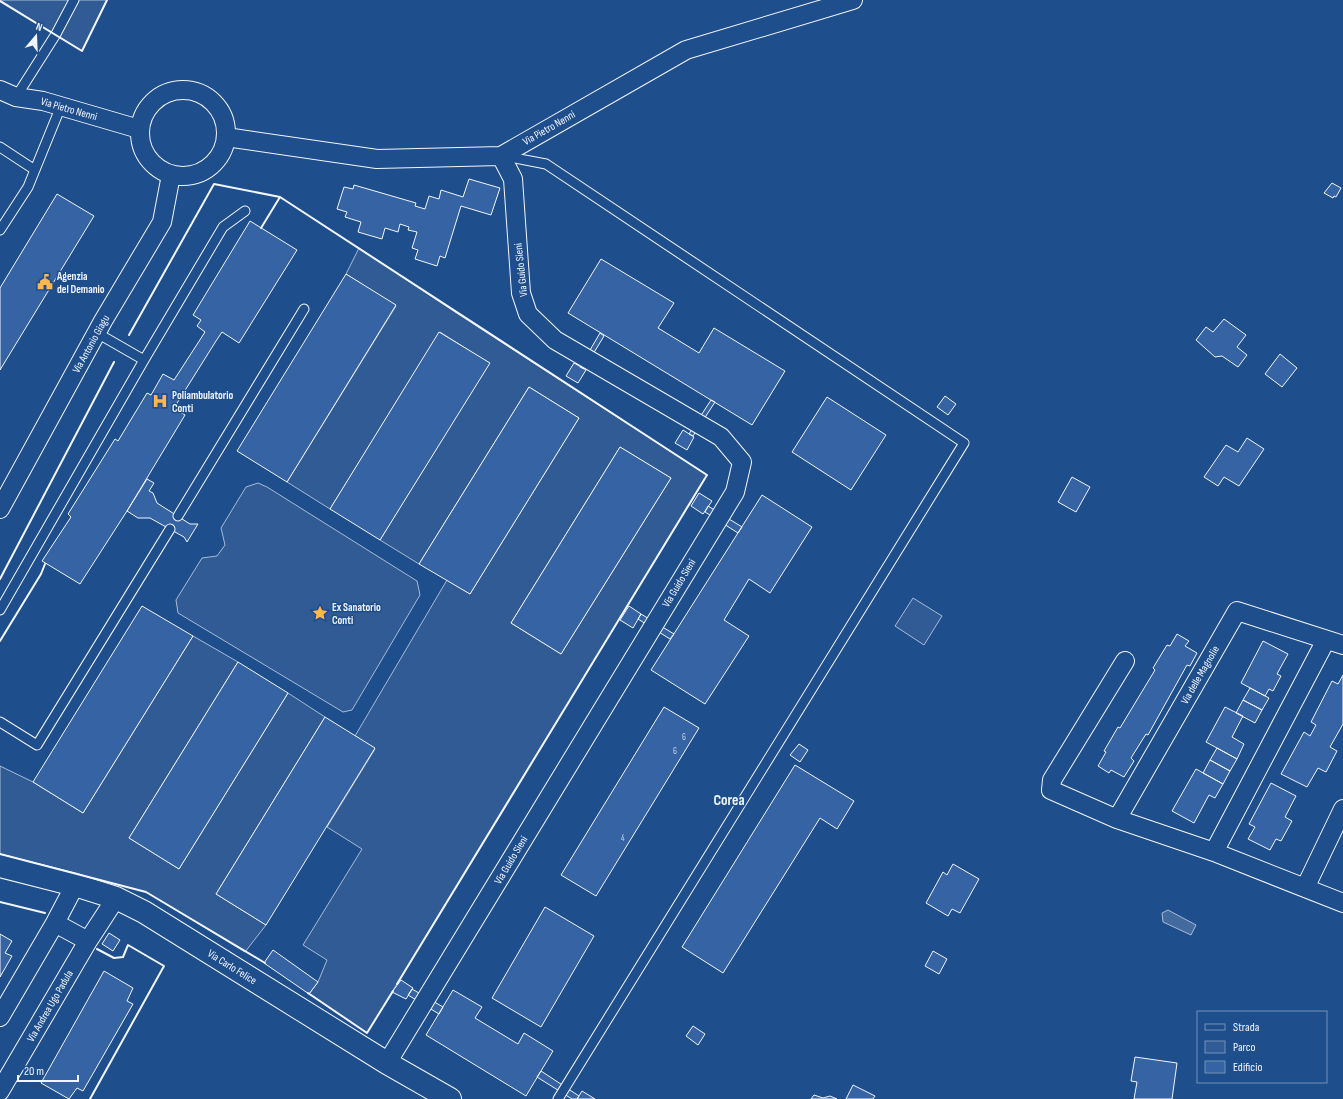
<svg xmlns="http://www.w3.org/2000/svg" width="1343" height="1099" font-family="'Sofia Sans Condensed',sans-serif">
	<rect width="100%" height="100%" fill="#1f4e8c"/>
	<path fill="#305b95" stroke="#a8bbd7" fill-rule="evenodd" d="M0,0H107L82,51Z
		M359,248L455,312L707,475L367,1033L309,994L318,982L327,960L303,945L362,849L327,827L375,749L355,736L447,580L470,594L579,418L529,387L419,564L380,540L489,363L440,332L330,509L287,482L396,306L346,274ZM620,447L671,478L561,654L511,623Z
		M258,483L267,487L417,581L420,595L352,710L343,712L178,613L176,600L202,558L217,556L225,545L221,528L246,487Z
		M913,598L942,616L924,645L895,626Z
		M193,636L238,662L129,838L179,869L288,693L325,717L216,894L266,925L245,952L146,892L0,854V766L33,782L83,813Z"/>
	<path fill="#446ba0" stroke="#a8bbd7" d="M1168,910L1196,925L1191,935L1163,922L1162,913Z"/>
	<path fill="#3563a3" stroke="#f2f6ff" d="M469,179L500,188L491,215L461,206L445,258L440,256L437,266L415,259L418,250L412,248L417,232L408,230L409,227L400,224L398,232L385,228L382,239L358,232L361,222L345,217L347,212L337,209L344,187L353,189L354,185L416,203L415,206L425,209L429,196L439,199L441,190L463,197Z
		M1332,183L1341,188L1336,197L1334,196L1333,198L1324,193Z
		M57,194L94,216L0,370V288Z
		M250,221L297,250L239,343L222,332L216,341L174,408L185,415L127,511L80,584L42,561L71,517L68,514L115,439L118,441L147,393L151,395L163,374L174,380L205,332L197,326L201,320L193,315Z
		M601,259L674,303L658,328L699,353L714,328L785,371L752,425L568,313Z
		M346,274L396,305L287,482L237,451Z
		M1224,319L1246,335L1237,347L1247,355L1238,367L1222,356L1215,357L1196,340L1206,327L1213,332Z
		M439,332L490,363L380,540L330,509Z
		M600,333L604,336L584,369L580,367Z
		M1280,354L1297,368L1282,387L1265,374Z
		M574,363L586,370L578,383L566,376Z
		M529,387L579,418L470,594L419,564Z
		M945,396L956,404L948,415L937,407Z
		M827,397L886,435L851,490L792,452Z
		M711,400L715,402L693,436L689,434Z
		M683,430L694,437L687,450L675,443Z
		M1247,438L1264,449L1239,486L1224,477L1218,486L1204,477L1226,445L1238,452Z
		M620,447L671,478L561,654L511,623Z
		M1072,477L1090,487L1076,512L1058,502Z
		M147,479L154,483L149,491L153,493L157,503L190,524H198L187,542L184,537L150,518H138L127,511Z
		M699,493L712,501L703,514L691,506Z
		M762,495L812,527L770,593L749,579L724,620L749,636L705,704L651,670Z
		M708,506L742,527L738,533L705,512Z
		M142,606L193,636L83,813L33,782Z
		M629,606L641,614L633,628L620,620Z
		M641,614L674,634L670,639L638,619Z
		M1177,634L1189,641L1185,646L1197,653L1190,666L1187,665L1148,735L1146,734L1131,758L1134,761L1124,777L1111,770L1109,773L1098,766L1106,752L1104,751L1118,727L1120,728L1155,670L1153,668L1167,645L1170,646Z
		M1263,641L1288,654L1277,674L1281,676L1273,691L1269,689L1265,696L1241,683Z
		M238,662L288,693L179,869L129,838Z
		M1343,675V724L1330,747L1337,751L1326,772L1318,768L1307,787L1281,774L1304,732L1310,736L1316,725L1311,722L1332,681L1338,684Z
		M1250,688L1269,698L1262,710L1243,700Z
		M1243,700L1262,710L1255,723L1236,713Z
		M664,707L699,728L596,896L561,875Z
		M1225,707L1243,716L1232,737L1244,744L1237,759L1206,742Z
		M325,717L375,748L266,925L216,894Z
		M799,744L808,750L800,762L790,755Z
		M1217,748L1237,759L1230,771L1210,760Z
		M1210,760L1230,771L1223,784L1203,773Z
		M795,765L854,801L837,829L820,818L723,973L682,947Z
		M1196,769L1223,784L1215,798L1209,795L1194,823L1172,811Z
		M1271,783L1296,796L1285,817L1292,821L1281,841L1276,839L1270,850L1248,839L1255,827L1249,824Z
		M953,864L979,879L960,913L952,909L948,916L926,903L943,872L947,875Z
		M545,907L594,936L541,1027L492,998Z
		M109,933L120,940L113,951L102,944Z
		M0,934L12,941L5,953L12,956L0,977Z
		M273,950L318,982L309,994L264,963Z
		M933,951L947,959L939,974L925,966Z
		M104,971L133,988L127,1001L133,1004L83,1091L77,1088L69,1099L41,1083Z
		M401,980L413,988L406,999L392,992Z
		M412,989L443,1007L439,1014L408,995Z
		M453,990L482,1007L475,1018L518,1044L524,1033L553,1051L526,1096L426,1035Z
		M693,1026L705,1034L698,1045L686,1036Z
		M1135,1057L1177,1063L1172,1099H1134L1137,1082L1131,1081Z
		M541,1071L579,1096L577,1099H572L537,1077Z
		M853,1085L875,1096L873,1099H846Z
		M582,1091L595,1099H577Z
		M814,1095L823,1098L830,1096L837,1099H811Z"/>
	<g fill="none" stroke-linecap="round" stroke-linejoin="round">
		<defs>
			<path id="lane" d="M16,97L56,34L74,0
				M0,147L35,170
				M504,156L546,164L964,443L558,1099
				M0,230L28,187L61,106
				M97,333L144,360
				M178,516L304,309
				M0,610L144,360L223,227L245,211
				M0,722L37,745L170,529"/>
			<path id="street" d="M140 133a43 43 0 1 1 86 0a43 43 0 1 1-86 0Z
				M0,90L16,97L43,101L139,129
				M226,137L377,159L501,156L686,50L853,0
				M0,509L103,321L162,222L171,175
				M1343,645L1237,611L1117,819L1214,852L1343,903
				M1117,819L1051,790L1052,780L1125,661
				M1214,852L1326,640
				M1305,888L1343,809
				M55,923L88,941
				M0,1017L55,923L75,885
				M387,1063L735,492L742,462L721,437L555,340L528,314L521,293L513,179L501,156
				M0,1091L88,941L116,898"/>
			<path id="secondary" d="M0,866L75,885L116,898L144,912L387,1063L450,1099"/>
		</defs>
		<use href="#lane" stroke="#f2f6ff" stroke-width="11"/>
		<use href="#street" stroke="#f2f6ff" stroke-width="20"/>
		<use href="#secondary" stroke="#f2f6ff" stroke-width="24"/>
		<use href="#lane" stroke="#1f4e8c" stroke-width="9"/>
		<use href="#street" stroke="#1f4e8c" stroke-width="18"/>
		<use href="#secondary" stroke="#1f4e8c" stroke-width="22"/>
		<path stroke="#f2f6ff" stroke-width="2" d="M0,1L82,51L107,0
			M261,228L280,197L707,475L397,984
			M129,335L214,184L280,197
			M0,579L114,362
			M0,641L41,574L45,564
			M0,854L146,892L265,963
			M0,902L45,913
			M308,993L367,1033L393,991
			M90,1099L164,966L128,945L123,957L114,958L97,949"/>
	</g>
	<defs>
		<symbol id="civic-bare" viewBox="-9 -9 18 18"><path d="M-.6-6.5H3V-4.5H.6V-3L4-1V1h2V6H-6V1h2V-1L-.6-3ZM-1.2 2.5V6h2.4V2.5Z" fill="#ffb74d" stroke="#1f4e8c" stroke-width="2.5" paint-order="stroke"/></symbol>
		<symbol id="hospital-bare" viewBox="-9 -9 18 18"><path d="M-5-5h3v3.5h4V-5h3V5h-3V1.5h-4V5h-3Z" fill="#ffb74d" stroke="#1f4e8c" stroke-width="2.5" paint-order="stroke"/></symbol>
		<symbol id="sight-bare" viewBox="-9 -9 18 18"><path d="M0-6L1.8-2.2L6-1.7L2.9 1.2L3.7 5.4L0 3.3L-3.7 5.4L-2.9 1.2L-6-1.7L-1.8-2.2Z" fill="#ffb74d" stroke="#1f4e8c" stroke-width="2.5" paint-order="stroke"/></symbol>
	</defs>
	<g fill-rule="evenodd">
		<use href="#civic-bare" x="34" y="271" width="22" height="22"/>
		<use href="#hospital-bare" x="149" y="390" width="22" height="22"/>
		<use href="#sight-bare" x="309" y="602" width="22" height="22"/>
	</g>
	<g text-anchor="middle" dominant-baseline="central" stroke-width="3" stroke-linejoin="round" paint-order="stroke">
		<g font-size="9" fill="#c3d1e8">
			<text x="684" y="737">6</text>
			<text x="675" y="751">6</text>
			<text x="623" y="838">4</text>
		</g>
		<g font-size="11" fill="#f2f6ff" stroke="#1f4e8c">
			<text transform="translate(69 109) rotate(16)">Via Pietro Nenni</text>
			<text transform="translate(549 128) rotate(-30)">Via Pietro Nenni</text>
			<text transform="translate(521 270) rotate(-96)">Via Guido Sieni</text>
			<text transform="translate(91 344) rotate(-61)">Via Antonio Giagu</text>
			<text transform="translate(679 583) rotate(-59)">Via Guido Sieni</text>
			<text transform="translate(1200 675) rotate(-60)">Via delle Magnolie</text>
			<text transform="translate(511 860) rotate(-59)">Via Guido Sieni</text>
			<text transform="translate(232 967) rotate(32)">Via Carlo Felice</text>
			<text transform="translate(50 1006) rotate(-60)">Via Andrea Ugo Padula</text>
		</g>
		<g font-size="11" font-weight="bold" fill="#f2f6ff" stroke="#1f4e8c" text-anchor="start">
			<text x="57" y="276">Agenzia<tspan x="57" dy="13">del Demanio</tspan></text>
			<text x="172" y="395">Poliambulatorio<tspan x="172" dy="13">Conti</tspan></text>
			<text x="332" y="607">Ex Sanatorio<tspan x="332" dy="13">Conti</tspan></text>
		</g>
		<g font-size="15" font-weight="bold" fill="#f2f6ff" stroke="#1f4e8c">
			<text x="729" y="800">Corea</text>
		</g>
	</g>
	<rect x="1197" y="1011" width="130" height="72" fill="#1f4e8c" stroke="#7391ba"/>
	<rect x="1205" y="1024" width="20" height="6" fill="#1f4e8c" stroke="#7391ba"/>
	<text x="1233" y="1031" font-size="12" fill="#f2f6ff">Strada</text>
	<rect x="1205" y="1041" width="20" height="12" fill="#305b95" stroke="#7391ba"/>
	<text x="1233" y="1051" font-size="12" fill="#f2f6ff">Parco</text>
	<rect x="1205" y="1061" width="20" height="12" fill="#3563a3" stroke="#7391ba"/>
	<text x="1233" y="1071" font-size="12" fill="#f2f6ff">Edificio</text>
	<g transform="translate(36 36) rotate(19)" stroke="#1f4e8c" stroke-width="3" paint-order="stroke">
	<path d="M0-3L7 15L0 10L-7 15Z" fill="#f2f6ff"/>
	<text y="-6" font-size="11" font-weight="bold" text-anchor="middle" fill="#f2f6ff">N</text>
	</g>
	<path d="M18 1075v6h60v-6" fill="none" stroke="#f2f6ff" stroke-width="2"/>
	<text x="24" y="1075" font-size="12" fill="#f2f6ff" stroke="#1f4e8c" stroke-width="3" paint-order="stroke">20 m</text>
</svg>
